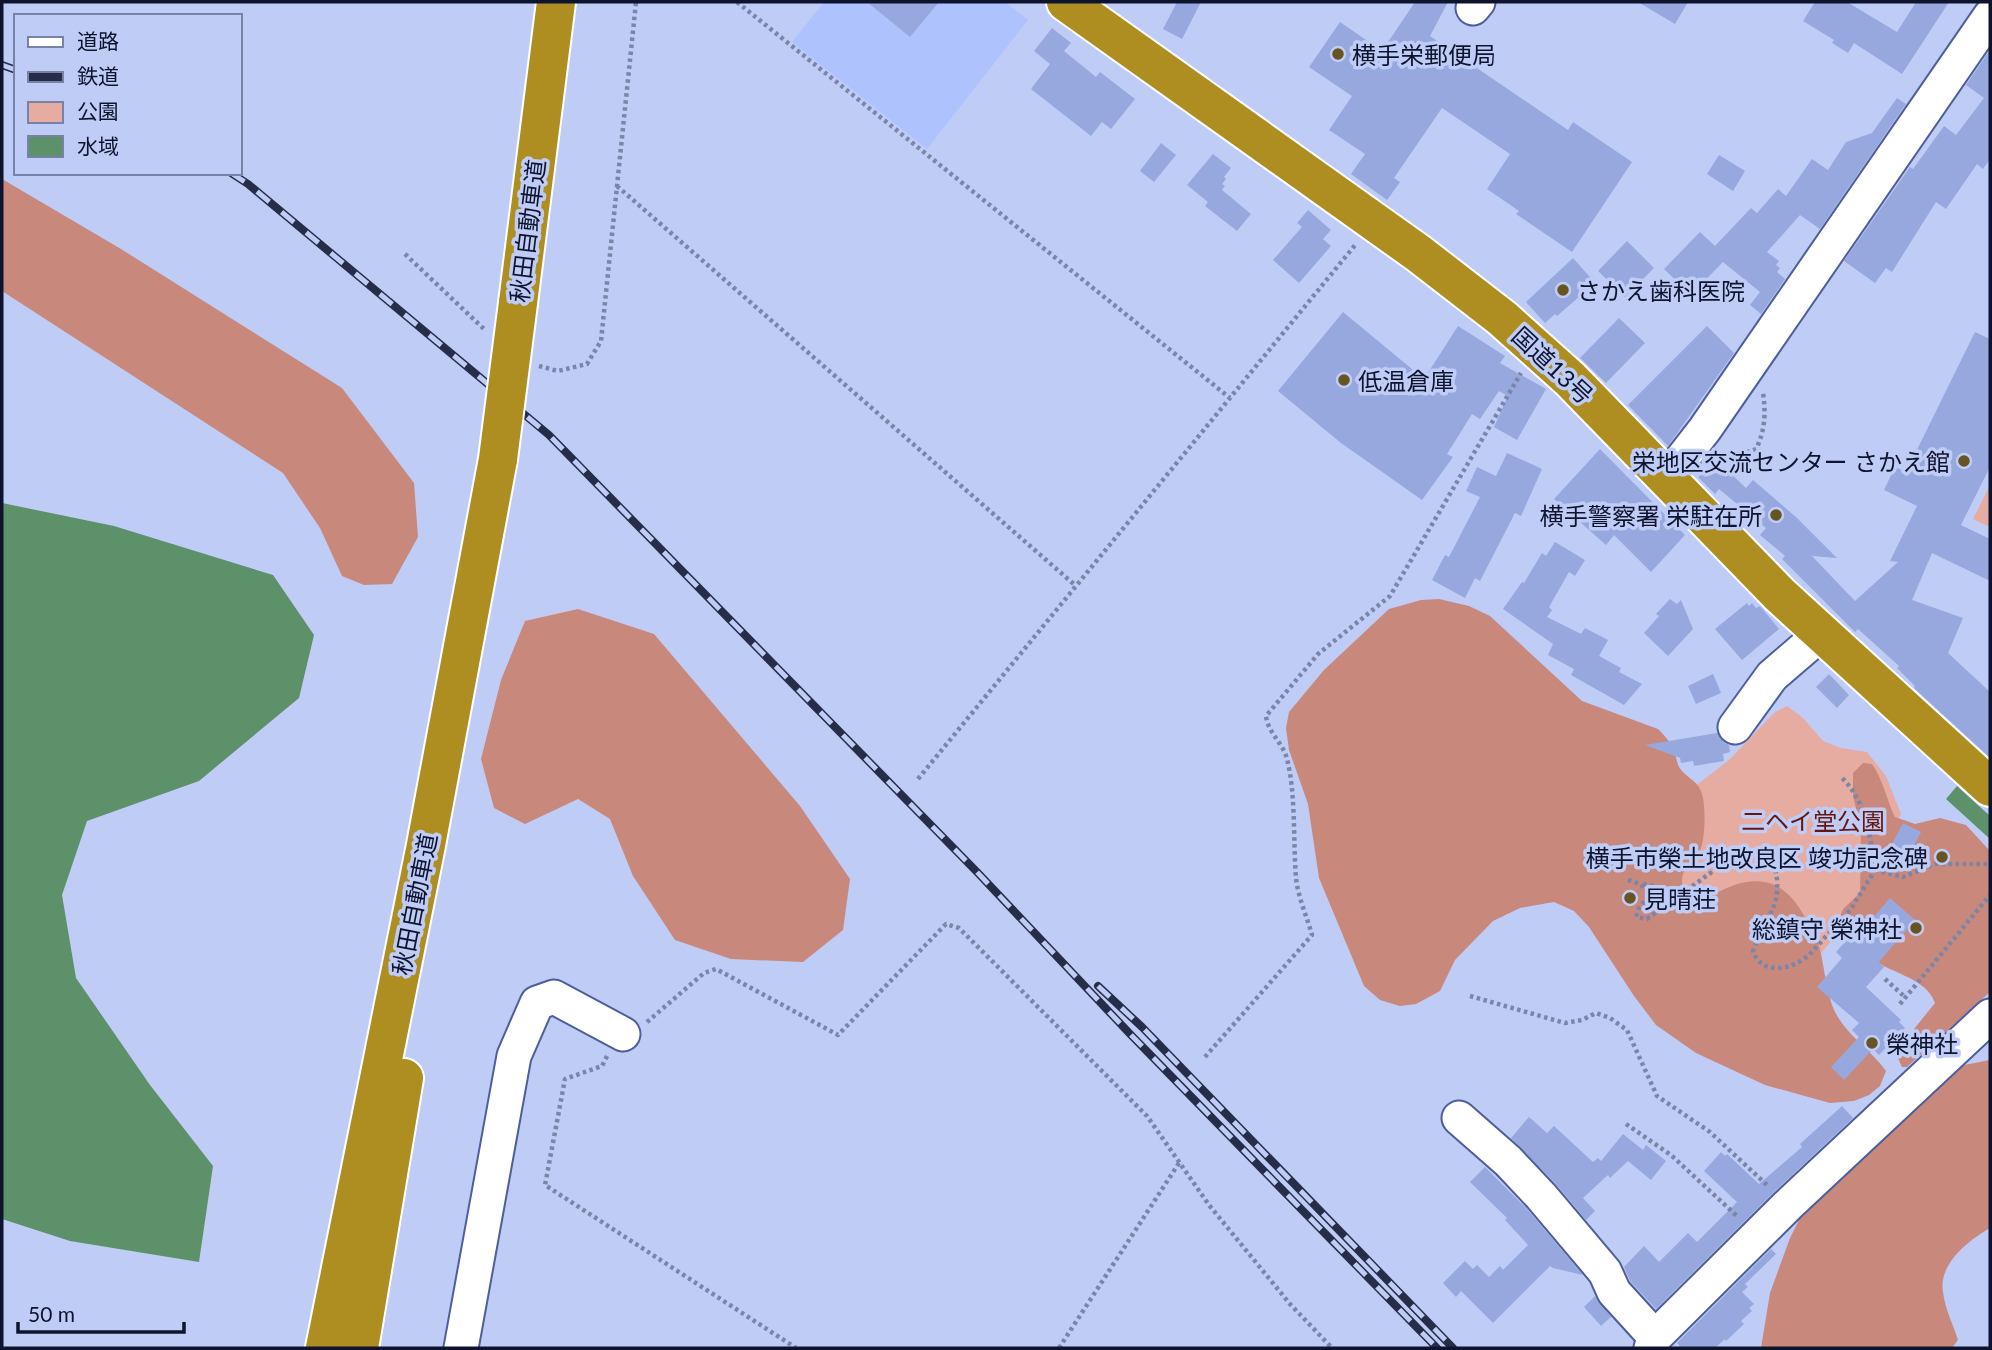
<svg xmlns="http://www.w3.org/2000/svg" width="1992" height="1350" font-family="Lato,'Noto Sans JP',sans-serif">
	<rect width="100%" height="100%" fill="#bfccf6"/>
	<path fill="#aec2fe" d="M824,2H1005L1028,20L927,149L792,42Z"/>
	<path fill="#e7aca1" d="M1990,485V527L1973,519Z
		M1787,706L1803,718L1823,741L1841,748L1867,752L1886,776L1901,814L1888,836L1857,910L1789,992L1742,883L1696,900L1600,871L1685,794L1729,760L1774,713Z"/>
	<path fill="#c9887c" d="M2,179L121,249L342,388L414,483L418,537L392,584L364,585L342,576L320,528L283,473L2,291Z
		M1439,599L1469,606L1490,616L1582,701L1658,729C1664,735 1671,742 1674,751C1677,758 1676,764 1682,771C1689,779 1699,782 1702,794C1706,806 1705,837 1701,848C1699,853 1693,856 1690,861C1679,876 1678,891 1696,900C1712,897 1725,887 1741,883C1776,875 1794,895 1808,923C1811,929 1816,935 1818,942C1824,962 1825,985 1832,1005C1843,1034 1869,1047 1886,1071L1880,1086L1869,1095L1854,1101L1830,1103L1765,1085L1696,1053L1656,1025L1634,996L1589,927L1574,911L1554,902L1520,908L1493,921L1455,960L1440,991L1416,1004L1400,1006L1380,1000L1364,986L1319,878L1308,804L1289,750L1286,728L1289,712L1324,670L1389,609L1421,600Z
		M578,609L654,634L800,806L850,879L843,930L803,962L731,959L675,940L633,876L610,819L578,799L525,824L494,808L481,759L501,680L525,621Z
		M1863,763L1872,764C1884,781 1886,799 1895,817L1915,824L1940,818L1966,825L1990,851V992L1907,1067H1902L1897,1056L1910,1034L1935,1003C1926,976 1886,973 1867,955C1857,947 1850,934 1841,925L1839,919L1843,909L1860,893L1861,829L1853,796V773Z
		M1990,1060V1228C1969,1240 1938,1264 1943,1292C1945,1309 1953,1324 1958,1340L1952,1348H1761L1770,1293L1790,1238L1801,1216L1824,1184L1959,1066Z"/>
	<path fill="#5d9169" d="M2,503L114,526L273,575L314,635L299,698L199,781L87,821L62,895L76,978L150,1085L213,1166L199,1262L70,1241L2,1219Z
		M1957,786L1990,816V839L1946,799Z"/>
	<path fill="#97a8df" d="M867,2H939L910,37Z
		M1177,2H1201L1182,39L1163,29Z
		M1415,2H1448L1430,36L1568,130L1573,122L1632,162L1572,252L1516,214L1519,211L1487,189L1510,154L1442,108L1394,178L1400,182L1387,200L1351,174L1365,154L1329,130L1352,96L1309,67L1340,22L1382,51Z
		M1638,2H1688L1675,24Z
		M1815,2H1847L1897,32L1916,2H1949L1902,74L1854,43L1848,53L1832,43L1834,40L1803,21Z
		M1052,28L1071,43L1064,51L1096,77L1100,72L1135,99L1111,129L1102,122L1091,136L1031,89L1050,64L1034,51Z
		M1990,50V159L1983,169L1977,164L1946,209L1936,202L1892,272L1886,268L1875,283L1844,261L1910,167L1913,169L1944,126L1956,135L1984,98L1966,85Z
		M1897,98L1906,104L1820,229L1800,215L1767,252L1779,261L1776,265L1780,268L1777,272L1785,279L1761,314L1750,305L1760,292L1723,262L1691,295L1664,269L1700,232L1715,246L1751,208L1757,213L1778,189L1786,196L1812,159L1828,170L1846,142L1872,133Z
		M1161,143L1176,155L1154,182L1140,171Z
		M1213,154L1231,168L1224,177L1226,179L1222,184L1225,186L1222,190L1251,214L1237,231L1205,206L1208,202L1187,185Z
		M1719,155L1745,171L1733,191L1707,174Z
		M1308,210L1331,230L1323,239L1331,246L1299,283L1273,260L1302,227L1297,223Z
		M1627,241L1654,268L1625,297L1598,271Z
		M1573,258L1597,285L1583,299L1580,296L1557,316L1555,314L1545,323L1526,302Z
		M1343,312L1424,379L1458,326L1505,356L1500,363L1546,389L1517,440L1494,427L1508,396L1499,391L1480,419L1472,414L1447,454L1453,457L1422,500L1341,443L1278,391Z
		M1619,318L1645,343L1606,383L1580,358Z
		M1707,326L1734,353L1668,446L1628,405Z
		M1975,332L1990,339V467L1961,525L1990,539V581L1932,553L1912,600L1963,618L1948,653L1990,692V758L1914,688L1915,686L1897,668L1899,666L1858,629L1855,632L1782,559L1785,556L1760,535L1766,528L1719,489L1715,494L1698,477L1712,463L1715,466L1719,462L1746,488L1753,480L1797,518L1837,558L1812,556L1855,601L1898,562L1890,561L1917,506L1884,490L1895,467L1906,472Z
		M1600,449L1685,535L1651,572L1614,535L1606,545L1554,499Z
		M1507,453L1542,469L1521,516L1515,513L1480,581L1475,578L1465,598L1432,580L1445,555L1449,557L1480,497L1466,491L1477,467L1496,476Z
		M1555,542L1585,560L1575,576L1569,572L1549,607L1552,610L1547,617L1581,634L1585,628L1608,640L1599,656L1621,668L1619,672L1642,684L1624,705L1571,675L1574,669L1548,655L1553,644L1503,609L1522,582L1524,583L1542,553L1546,556Z
		M1670,599L1677,604L1681,600L1693,629L1668,656L1644,633L1659,616L1656,614Z
		M1747,603L1749,606L1752,603L1756,608L1760,606L1779,629L1742,660L1715,629Z
		M1713,674L1721,693L1696,704L1688,686Z
		M1829,674L1849,695L1837,708L1816,687Z
		M1717,733L1723,742L1729,745L1730,752L1723,754L1724,761L1694,766L1693,761L1681,763L1680,758L1645,745Z
		M1903,823L1921,832L1903,867L1885,857Z
		M1890,898L1915,920L1879,962L1884,967L1866,987L1901,1020L1899,1022L1905,1028L1879,1055L1873,1049L1844,1080L1831,1067L1859,1037L1852,1030L1859,1023L1817,987L1842,958L1836,952L1852,934L1856,938Z
		M1842,1106L1853,1118L1775,1191L1656,1309L1630,1281L1624,1267L1644,1246L1659,1262L1688,1233L1697,1242L1737,1202L1704,1171L1721,1152L1725,1156L1727,1154L1759,1184L1802,1147L1800,1144Z
		M1529,1117L1547,1133L1554,1126L1593,1162L1598,1158L1601,1161L1623,1134L1643,1150L1646,1145L1666,1161L1651,1180L1628,1161L1610,1178L1608,1175L1583,1198L1595,1211L1586,1220L1555,1183L1511,1138Z
		M1485,1167L1527,1209L1583,1275L1553,1268L1550,1266L1493,1323L1461,1291L1456,1297L1443,1283L1465,1261L1473,1269L1477,1265L1489,1277L1500,1266L1503,1270L1528,1245L1505,1220L1507,1218L1470,1182Z
		M1771,1249L1776,1254L1745,1284L1748,1287L1742,1292L1754,1304L1749,1308L1752,1311L1741,1321L1744,1324L1726,1341L1725,1339L1715,1348H1682L1677,1343Z
		M1595,1296L1611,1317L1601,1326L1584,1307Z"/>
	<g fill="none" stroke-linecap="round" stroke-linejoin="round">
		<defs>
			<path id="minor" d="M1473,8L1478,2
				M1667,478L1705,429L1990,16
				M1735,727L1772,676L1822,633
				M1459,1118L1508,1161L1541,1196L1605,1272L1614,1292L1655,1337
				M461,1348L514,1056L537,1003L554,997L623,1034
				M1651,1348L1655,1337L1788,1205L1990,1016"/>
			<path id="highway" d="M1066,2L1418,253L1502,318L1570,379L1780,595L1990,787
				M518,303L556,2
				M325,1348L426,845L498,459
				M359,1348L404,1078"/>
		</defs>
		<use href="#minor" stroke="#4d5e9c" stroke-width="37"/>
		<use href="#highway" stroke="#fff" stroke-width="42"/>
		<path stroke="#7a85a8" stroke-width="4.5" stroke-dasharray="3.5 3.5" stroke-linecap="butt" d="M737,2L1230,398
			M617,186L1076,586
			M405,254L485,330
			M539,366L558,371L587,364L601,341L636,2
			M1719,454L1739,455L1756,449C1765,431 1766,413 1763,393
			M918,779L1356,244
			M1774,863C1785,908 1766,913 1753,951C1762,977 1793,969 1809,955L1851,909L1875,870C1871,838 1866,800 1841,777
			M1875,870L1903,877L1935,864H1990
			M1628,880L1640,884L1649,893C1647,903 1635,907 1637,917L1647,919L1731,858
			M1643,884L1663,888L1677,897
			M1885,979L1905,997
			M1470,996L1565,1023L1582,1020L1596,1013L1610,1018L1627,1030L1657,1096L1710,1132L1768,1186
			M1900,1004L1990,895
			M647,1022L704,973L716,969L838,1035L946,924L959,928L1147,1116L1209,1205L1290,1304L1332,1348
			M607,1056L602,1066L565,1079L545,1185L796,1348
			M1205,1057L1312,935C1307,917 1298,897 1296,878C1293,841 1296,794 1287,759C1283,743 1268,733 1266,716L1318,654L1390,596L1521,373
			M1626,1124L1671,1155L1738,1217
			M1059,1348L1179,1163"/>
		<use href="#minor" stroke="#fff" stroke-width="33"/>
		<use href="#highway" stroke="#ae8e20" stroke-width="38"/>
		<defs>
			<path id="rail" d="M2,65L16,70
				M231,173L248,184L549,435L977,872L1132,1036L1437,1348
				M1098,986L1142,1027L1453,1348"/>
		</defs>
		<use href="#rail" stroke="#262d48" stroke-width="8"/>
		<use href="#rail" stroke="#bfccf6" stroke-width="5" stroke-dasharray="16" stroke-linecap="butt"/>
		<defs>
			<path id="highway-bridge" d="M498,459L518,303"/>
		</defs>
		<use href="#highway-bridge" stroke="#fff" stroke-width="42" stroke-linecap="butt"/>
		<use href="#highway-bridge" stroke="#ae8e20" stroke-width="38"/>
	</g>
	<g fill="#665523" stroke="#bfccf6" stroke-width="2.5">
		<circle cx="1338" cy="54" r="7"/>
		<circle cx="1563" cy="290" r="7"/>
		<circle cx="1344" cy="380" r="7"/>
		<circle cx="1964" cy="461" r="7"/>
		<circle cx="1776" cy="515" r="7"/>
		<circle cx="1942" cy="857" r="7"/>
		<circle cx="1630" cy="898" r="7"/>
		<circle cx="1916" cy="928" r="7"/>
		<circle cx="1872" cy="1043" r="7"/>
	</g>
	<g text-anchor="middle" dominant-baseline="central" stroke-width="7" stroke-linejoin="round" paint-order="stroke">
		<g font-size="24" fill="#0e142d" stroke="#bfccf6" text-anchor="start">
			<text x="1352" y="54">横手栄郵便局</text>
			<text x="1577" y="290">さかえ歯科医院</text>
			<text x="1358" y="380">低温倉庫</text>
			<text x="1950" y="461" text-anchor="end">栄地区交流センター さかえ館</text>
			<text x="1762" y="515" text-anchor="end">横手警察署 栄駐在所</text>
			<text x="1928" y="857" text-anchor="end">横手市榮土地改良区 竣功記念碑</text>
			<text x="1644" y="898">見晴荘</text>
			<text x="1902" y="928" text-anchor="end">総鎮守 榮神社</text>
			<text x="1886" y="1043">榮神社</text>
		</g>
		<g font-size="24" fill="#0e142d" stroke="#bfccf6">
			<text transform="translate(527 231) rotate(-83)">秋田自動車道</text>
			<text transform="translate(1553 365) rotate(43)">国道13号</text>
			<text transform="translate(414 904) rotate(-79)">秋田自動車道</text>
		</g>
		<g font-size="24" fill="#65170d" stroke="#bfccf6">
			<text x="1813" y="820">二ヘイ堂公園</text>
		</g>
	</g>
	<rect width="1992" height="1350" fill="none" stroke="#0e142d" stroke-width="7"/>
	<rect x="14" y="14" width="228" height="161" fill="#bfccf6" stroke="#7882a6" stroke-width="2"/>
	<rect x="28" y="37" width="35" height="10" fill="#ffffff" stroke="#7882a6" stroke-width="2"/>
	<text x="77" y="49" font-size="21" fill="#0e142d">道路</text>
	<rect x="28" y="72" width="35" height="10" fill="#262d48" stroke="#7882a6" stroke-width="2"/>
	<text x="77" y="84" font-size="21" fill="#0e142d">鉄道</text>
	<rect x="28" y="102" width="35" height="21" fill="#e7aca1" stroke="#7882a6" stroke-width="2"/>
	<text x="77" y="119" font-size="21" fill="#0e142d">公園</text>
	<rect x="28" y="136" width="35" height="21" fill="#5d9169" stroke="#7882a6" stroke-width="2"/>
	<text x="77" y="154" font-size="21" fill="#0e142d">水域</text>
	<path d="M18 1322v10h166v-10" fill="none" stroke="#0e142d" stroke-width="3.5"/>
	<text x="28" y="1322" font-size="21" fill="#0e142d" stroke="#bfccf6" stroke-width="5" paint-order="stroke">50 m</text>
</svg>
